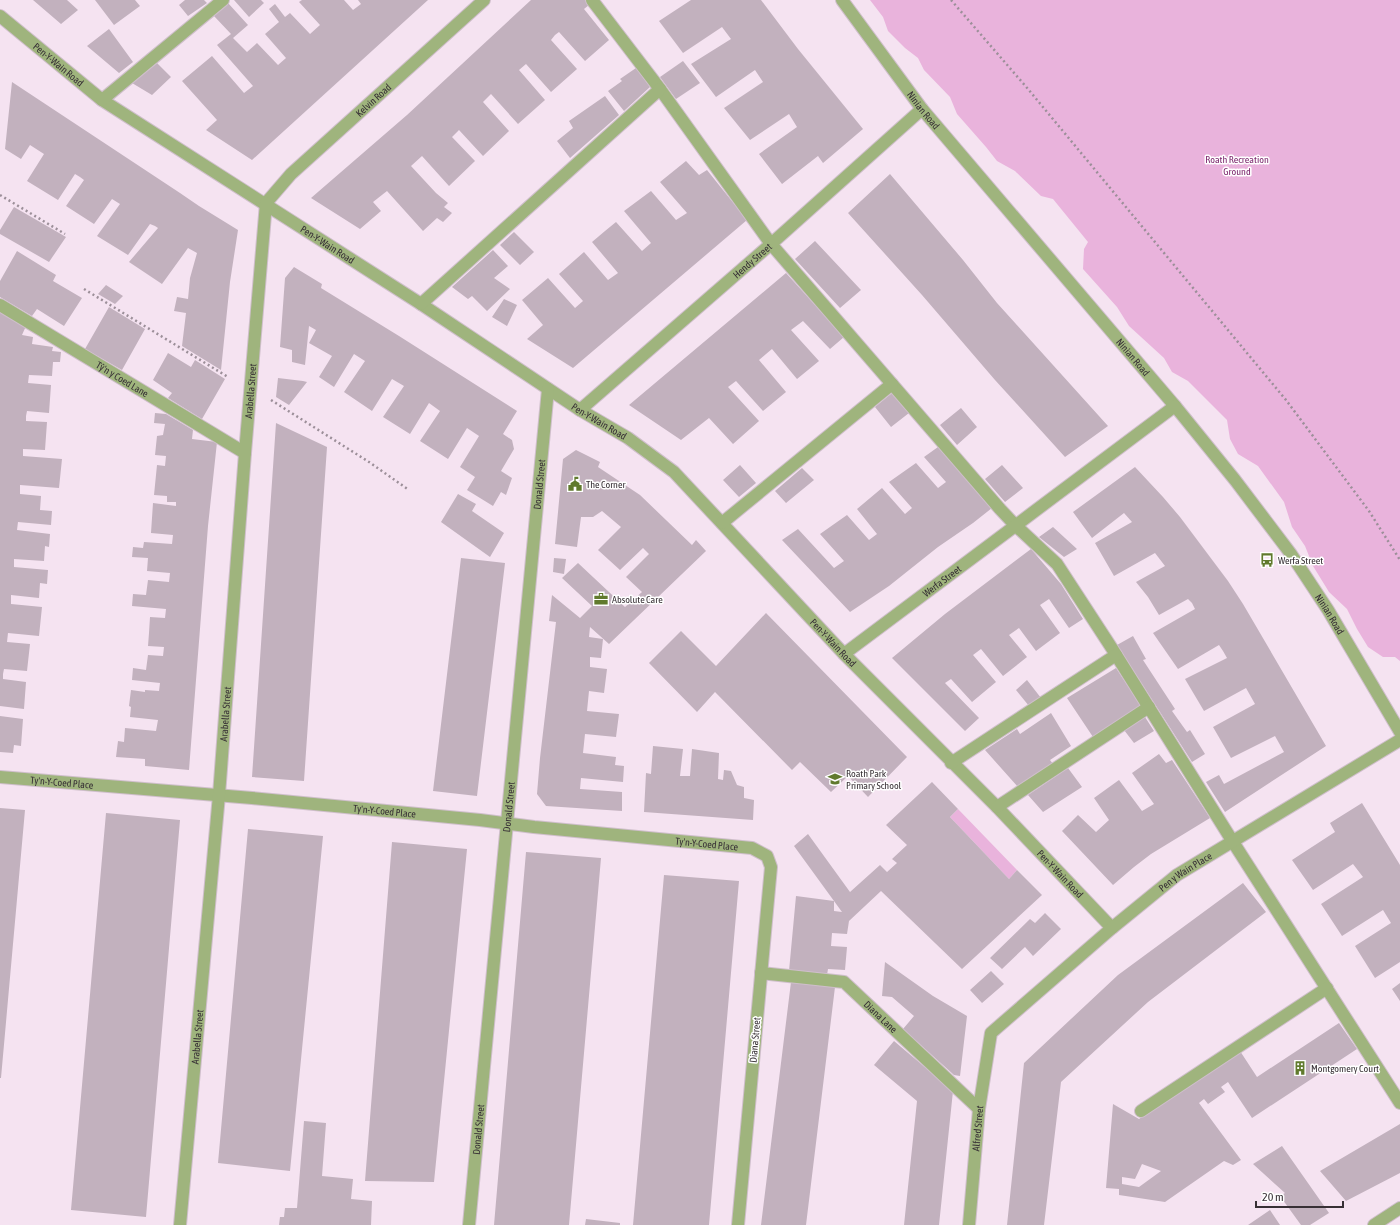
<svg xmlns="http://www.w3.org/2000/svg" width="1400" height="1225" font-family="'Asap Condensed',sans-serif">
	<rect width="100%" height="100%" fill="#f5e3f1"/>
	<path fill="#e9b3dc" d="M870,0H1400V661L1395,657H1383L1368,647L1357,629L1347,609L1329,592L1313,566L1305,546L1292,527L1284,502L1258,466L1238,454L1230,439L1227,420L1188,381L1172,372L1164,358L1129,326L1117,307L1083,269L1084,249L1088,242L1053,199L1041,196L1015,171L997,161L986,147L957,114L950,97L924,70L918,58L905,48L888,31L883,17Z
		M958,809L1017,870L1009,879L950,817Z"/>
	<path fill="#c2b1be" fill-rule="evenodd" d="M33,0H67L78,10L61,24Z
		M95,0H135L140,6L114,25Z
		M185,0H204L207,3L188,16L179,5Z
		M234,0H261L264,3L249,17Z
		M302,0H344L353,10L361,4L358,0H428L252,160L206,130L217,120L182,81L212,56L244,93L253,86L217,45L231,34L214,16L228,3L248,25L233,38L247,52L257,43L278,65L286,58L265,34L279,22L269,9L275,4L285,17L290,13L310,34L320,25L299,2Z
		M531,0H585L589,5L584,9L609,40L585,61L559,32L555,35L551,40L577,69L551,92L526,64L519,70L545,100L518,124L491,94L483,102L509,131L483,156L459,130L452,137L475,161L449,186L422,156L411,166L436,193L448,203L444,207L452,213L443,222L437,218L423,231L387,191L373,202L381,211L360,229L311,198L407,115Z
		M691,0H761L798,49L863,129L823,163L818,156L782,184L759,154L797,127L789,114L750,140L724,108L763,82L755,70L716,97L691,64L731,39L722,27L683,53L659,21Z
		M109,29L133,62L119,73L87,46Z
		M683,61L700,83L676,99L660,77Z
		M157,63L171,77L152,95L132,83Z
		M636,68L650,87L624,111L608,91L622,81L620,79Z
		M12,82L180,193L199,206L238,230L230,282L221,370L182,346L186,313L174,311L177,297L188,299L190,278L197,253L188,248L162,284L129,262L158,228L155,226L150,224L128,255L97,236L120,204L112,199L94,224L66,206L84,180L80,177L75,174L58,200L27,181L44,154L30,145L21,159L5,149Z
		M605,96L619,115L570,158L557,141L573,128L569,121Z
		M686,161L699,175L707,170L747,220L573,368L527,339L543,325L522,300L548,278L575,308L583,301L559,274L584,252L608,280L618,273L592,242L605,231L616,222L642,251L651,243L624,211L651,191L676,220L687,213L660,182Z
		M890,174L963,260L997,303L1108,426L1065,457L995,380L922,295L848,213Z
		M14,207L66,237L49,262L0,234V230Z
		M514,232L534,252L520,265L500,245Z
		M815,241L861,290L840,308L795,259Z
		M493,250L508,266L494,278L510,289L487,311L472,296L468,299L452,287Z
		M17,251L56,275L53,281L82,298L64,326L37,309L32,316L0,297V281Z
		M294,267L322,284L321,288L399,336L517,411L503,434L512,440L514,449L501,471L512,478L506,495L501,492L493,506L467,490L475,477L460,467L479,436L467,428L448,459L420,441L440,411L429,403L410,434L383,417L404,386L392,379L372,411L344,392L365,361L354,354L334,387L319,377L332,356L309,343L316,330L309,326L305,365L292,362V350L280,347L285,278Z
		M786,273L844,337L830,349L803,321L791,330L819,361L797,379L772,349L766,354L759,360L786,392L763,411L736,381L728,387L759,421L733,444L709,418L681,440L629,405Z
		M106,285L123,296L115,304L98,294Z
		M504,299L517,305L507,326L492,317Z
		M109,307L145,329L122,370L85,349Z
		M0,311L26,326L22,335L33,337L32,344L53,347L52,351L61,352L60,362H53L52,376L29,375L28,383L51,385L49,413L27,411L26,416V421L47,422L45,450L23,449V456L62,459L59,488L20,485V494L41,496L40,510L52,511L51,525L18,522L17,530L50,534L49,547L45,546L44,561L14,559V567L48,570L47,584L40,583L39,598L11,595V604L42,607L39,636L8,633L7,642L30,644L27,671L4,669L3,674V679L26,682L24,709L0,706Z
		M168,353L191,367L195,360L225,379L202,419L168,398L172,393L153,380Z
		M278,378L303,381L307,382L289,405L276,397Z
		M892,393L909,413L891,427L875,407Z
		M961,408L977,427L957,445L940,425Z
		M155,413L166,414L193,430L192,439L217,442L208,526L189,770L145,766V759L116,757L118,741L124,742L125,728L156,731L158,720L130,717L131,707L129,706L131,690L145,692V690L159,691L160,683L132,680L133,668L146,670L148,655L163,656L164,647L148,646L149,633L150,617L165,618L166,609L132,606L133,594L146,595L148,580L169,582L170,573L147,571L148,558L132,557L133,547L143,548L144,542L172,544L173,535L151,533L153,503L176,506V502H167V496L154,495L157,465L165,466L166,456L155,455L157,436L163,435L165,424L154,423Z
		M276,423L327,447L304,781L252,777Z
		M938,447L992,508L973,523L938,547L889,586L850,612L782,540L798,529L834,568L844,561L820,534L847,515L869,540L877,534L857,509L882,488L905,514L912,508L889,482L916,463L938,488L946,482L924,457Z
		M576,450L600,462L598,467L640,495L692,545L696,540L706,551L609,644L590,627L589,637L603,639L601,658L590,657V667L607,669L604,693L589,691L587,711L619,714L616,737L585,734L583,753L616,757L615,765L624,766L623,782L581,778L580,789L622,792V811L546,806L537,794L540,758L556,622L549,621L552,595L580,618L592,606L562,578L578,563L625,607L642,592L626,577L649,554L643,548L620,570L598,550L621,527L602,511L593,517H581L577,547L555,544L563,459Z
		M740,465L756,483L739,497L723,480Z
		M1002,465L1023,488L1005,502L985,479Z
		M1135,467L1163,497L1180,517L1228,581L1243,604L1326,746L1225,812L1206,782L1219,775L1224,784L1284,752L1275,736L1231,758L1213,727L1255,704L1246,688L1204,711L1185,679L1227,658L1223,651L1219,645L1178,669L1153,633L1195,609L1192,603L1188,599L1159,615L1148,597L1136,582L1165,566L1155,553L1114,576L1095,543L1132,522L1124,513L1092,538L1073,512Z
		M802,468L814,480L786,503L775,491Z
		M458,494L476,504L472,511L504,533L490,557L441,522Z
		M1053,527L1077,549L1064,557L1039,537Z
		M1031,549L1061,584L1083,619L1069,628L1049,599L1040,605L1060,633L1036,651L1019,628L1009,635L1027,657L1003,676L981,649L973,655L996,682L972,702L951,679L945,683L979,718L965,731L892,658L945,614Z
		M461,558L505,563L477,796L433,791Z
		M554,558L566,559L564,574L553,572Z
		M766,613L907,757L868,797L848,776L831,792L800,762L792,770L715,692L697,712L649,663L681,631L716,666Z
		M1133,636L1146,659L1143,660L1175,709L1172,711L1187,732L1190,730L1205,754L1192,762L1117,645Z
		M1116,668L1141,706L1093,737L1067,698Z
		M1027,680L1041,698L1029,706L1016,690Z
		M1051,713L1071,746L1050,760L1053,764L1018,787L985,750L1017,729L1020,734Z
		M0,716L23,719L21,746L14,745L13,753L0,752Z
		M1145,717L1154,731L1134,743L1124,730Z
		M653,746L683,749L680,776H690L692,749L719,753L718,779L723,780L724,770L731,771L737,785L744,787V798L754,800L753,820L644,812L646,773L651,774Z
		M1159,754L1166,763L1172,760L1210,818L1151,854L1134,867L1113,885L1062,831L1078,815L1096,832L1109,820L1094,798L1119,780L1142,811L1154,804L1132,773Z
		M1068,768L1082,787L1043,812L1028,795Z
		M932,782L958,809L950,817L1009,879L1017,870L1042,895L962,969L881,891L849,921L847,934L832,933L831,946L847,947L845,970L828,969L827,975L789,971L796,896L834,901L794,846L808,834L850,892L880,865L887,872L897,863L892,859L907,845L886,825ZM834,901L842,912L834,911Z
		M1362,803L1400,865V962L1375,978L1355,946L1391,923L1383,910L1342,936L1321,904L1363,877L1353,864L1313,890L1292,860L1335,832L1330,823Z
		M0,808L25,810L1,1078H0Z
		M106,813L180,820L146,1217L71,1210Z
		M248,829L323,836L290,1171L218,1163Z
		M392,842L467,849L434,1182L365,1181Z
		M526,852L601,858L569,1225H494Z
		M664,875L739,881L709,1225H633Z
		M1243,883L1266,912L1148,1002L1061,1082L1044,1225H1007L1024,1063L1118,975Z
		M1045,913L1061,929L1033,956L1025,947L1002,969L990,958L1030,919L1035,923Z
		M885,962L933,996L967,1016L960,1076L954,1075L903,1029L914,1016L892,997L882,996Z
		M991,971L1004,984L982,1003L970,990Z
		M791,982L835,987L806,1225H761Z
		M1400,983V1001L1392,989Z
		M1339,1023L1357,1049L1252,1118L1228,1082L1221,1087L1225,1092L1208,1104L1204,1099L1199,1103L1241,1160L1233,1165L1224,1161L1165,1202L1119,1195V1189L1106,1188L1113,1104L1139,1119L1240,1051L1257,1077ZM1142,1164L1161,1171L1139,1187L1122,1184V1177L1135,1179Z
		M894,1041L953,1091L939,1225H904L917,1101L874,1065Z
		M304,1121L326,1123L322,1176L353,1179L351,1199L372,1201L371,1225H279L280,1217H284L285,1208H297Z
		M1400,1124V1173L1346,1201L1320,1171Z
		M1282,1146L1329,1213L1310,1225H1301L1280,1196L1285,1193L1253,1164Z
		M1270,1210L1280,1225H1248Z
		M586,1219L620,1223V1225H585Z"/>
	<g fill="none" stroke-linecap="round" stroke-linejoin="round">
		<defs>
			<g id="minor">
				<path d="M592,0L660,89L771,244L1000,509L1015,525L1057,564L1113,650L1233,842L1400,1103"/>
				<path id="s1" d="M842,0L922,109L1175,406L1235,480L1291,554L1328,610L1400,732"/>
				<path id="s2" d="M0,16L102,100L421,304L580,410L628,438L674,472L844,654L997,807L1112,928"/>
				<path d="M102,100L223,0"/>
				<path id="s3" d="M266,203L291,174L484,0"/>
				<path d="M421,304L660,89"/>
				<path id="s4" d="M0,305L245,453"/>
				<path id="s5" d="M580,410L771,244L922,109"/>
				<path d="M722,523L892,384"/>
				<path id="s6" d="M844,654L1175,406"/>
				<path d="M951,763L1116,655"/>
				<path id="s7" d="M0,777L252,798L480,820L534,827L752,848L767,856L771,867L738,1225"/>
				<path d="M997,807L1149,707"/>
				<path id="s8" d="M761,973L844,982L979,1109"/>
				<path d="M1141,1111L1327,988"/>
				<path id="s9" d="M180,1225L219,795L245,453L266,203"/>
				<path id="s10" d="M469,1225L548,389"/>
				<path id="s11" d="M969,1225L979,1109L991,1033L1112,928L1177,875L1400,740"/>
				<path d="M1374,1225L1400,1208"/>
			</g>
		</defs>
		<use href="#minor" stroke="#cfbfcb" stroke-width="14"/>
		<path stroke="#9c8f99" stroke-width="2.5" stroke-dasharray="2 3" stroke-linecap="butt" d="M951,0L1028,89L1286,400L1369,511L1400,560
			M0,195L65,234
			M84,289L228,377
			M271,400L369,462L409,490"/>
		<use href="#minor" stroke="#9fb47d" stroke-width="12"/>
	</g>
	<defs>
		<symbol id="civic-bare" viewBox="-9 -9 18 18"><path d="M-.6-6.5H3V-4.5H.6V-3L4-1V1h2V6H-6V1h2V-1L-.6-3ZM-1.2 2.5V6h2.4V2.5Z" fill="#607a2d" stroke="#fff" stroke-width="2.5" paint-order="stroke"/></symbol>
		<symbol id="bus-bare" viewBox="-9 -9 18 18"><path d="M-5-6H5V4H4V6H2V4H-2V6H-4V4H-5ZM-3.5-4V0h7V-4ZM-3.5 1.2v1.5H-2V1.2ZM2 1.2v1.5H3.5V1.2Z" fill="#607a2d" stroke="#fff" stroke-width="2.5" paint-order="stroke"/></symbol>
		<symbol id="office-bare" viewBox="-9 -9 18 18"><path d="M-6-3h4V-5.5h4V-3h4V5H-6ZM-1-4.5V-3h2v-1.5ZM-6 0V1H6V0Z" fill="#607a2d" stroke="#fff" stroke-width="2.5" paint-order="stroke"/></symbol>
		<symbol id="school-bare" viewBox="-9 -9 18 18"><path d="M0-5L7-2L0 1L-7-2ZM-4 1L0 2.5L4 1V4Q0 6-4 4Z" fill="#607a2d" stroke="#fff" stroke-width="2.5" paint-order="stroke"/></symbol>
		<symbol id="building-bare" viewBox="-9 -9 18 18"><path d="M-4-6H4V6H1V3H-1V6H-4ZM-2.5-4.3h1.7v1.8h-1.7ZM.8-4.3h1.7v1.8H.8ZM-2.5-1h1.7V.8h-1.7ZM.8-1h1.7V.8H.8Z" fill="#607a2d" stroke="#fff" stroke-width="2.5" paint-order="stroke"/></symbol>
	</defs>
	<g fill-rule="evenodd">
		<use href="#civic-bare" x="565" y="474" width="20" height="20"/>
		<use href="#bus-bare" x="1257" y="550" width="20" height="20"/>
		<use href="#office-bare" x="591" y="589" width="20" height="20"/>
		<use href="#school-bare" x="825" y="769" width="20" height="20"/>
		<use href="#building-bare" x="1290" y="1058" width="20" height="20"/>
	</g>
	<g text-anchor="middle" dominant-baseline="central" stroke-width="3" stroke-linejoin="round" paint-order="stroke">
		<g font-size="10" fill="#373035" stroke="#fff">
			<text stroke="none"><textPath href="#s2" startOffset="76">Pen-Y-Wain Road</textPath></text>
			<text stroke="none"><textPath href="#s3" startOffset="149">Kelvin Road</textPath></text>
			<text stroke="none"><textPath href="#s1" startOffset="137">Ninian Road</textPath></text>
			<text stroke="none"><textPath href="#s2" startOffset="400">Pen-Y-Wain Road</textPath></text>
			<text stroke="none"><textPath href="#s5" startOffset="228">Hendy Street</textPath></text>
			<text stroke="none"><textPath href="#s1" startOffset="461">Ninian Road</textPath></text>
			<text stroke="none"><textPath href="#s4" startOffset="143">Tŷ'n y Coed Lane</textPath></text>
			<text stroke="none"><textPath href="#s9" startOffset="837">Arabella Street</textPath></text>
			<text stroke="none"><textPath href="#s2" startOffset="724">Pen-Y-Wain Road</textPath></text>
			<text stroke="none"><textPath href="#s10" startOffset="744">Donald Street</textPath></text>
			<text stroke="none"><textPath href="#s6" startOffset="122">Werfa Street</textPath></text>
			<text stroke="none"><textPath href="#s1" startOffset="785">Ninian Road</textPath></text>
			<text stroke="none"><textPath href="#s2" startOffset="1048">Pen-Y-Wain Road</textPath></text>
			<text stroke="none"><textPath href="#s9" startOffset="513">Arabella Street</textPath></text>
			<text stroke="none"><textPath href="#s7" startOffset="62">Ty'n-Y-Coed Place</textPath></text>
			<text stroke="none"><textPath href="#s10" startOffset="420">Donald Street</textPath></text>
			<text stroke="none"><textPath href="#s7" startOffset="386">Ty'n-Y-Coed Place</textPath></text>
			<text stroke="none"><textPath href="#s7" startOffset="710">Ty'n-Y-Coed Place</textPath></text>
			<text stroke="none"><textPath href="#s2" startOffset="1372">Pen-Y-Wain Road</textPath></text>
			<text stroke="none"><textPath href="#s11" startOffset="446">Pen y Wain Place</textPath></text>
			<text stroke="none"><textPath href="#s8" startOffset="134">Diana Lane</textPath></text>
			<text stroke="none"><textPath href="#s9" startOffset="189">Arabella Street</textPath></text>
			<text transform="translate(755 1040) rotate(-85)">Diana Street</text>
			<text stroke="none"><textPath href="#s11" startOffset="97">Alfred Street</textPath></text>
			<text stroke="none"><textPath href="#s10" startOffset="96">Donald Street</textPath></text>
		</g>
		<g font-size="10" fill="#7b266d" stroke="#fff">
			<text x="1237" y="159">Roath Recreation<tspan x="1237" dy="12">Ground</tspan></text>
		</g>
		<g font-size="10" fill="#373035" stroke="#fff" text-anchor="start">
			<text x="586" y="484">The Corner</text>
			<text x="1278" y="560">Werfa Street</text>
			<text x="612" y="599">Absolute Care</text>
			<text x="846" y="773">Roath Park<tspan x="846" dy="12">Primary School</tspan></text>
			<text x="1311" y="1068">Montgomery Court</text>
		</g>
	</g>
	<path d="M1256 1201v6h87v-6" fill="none" stroke="#373035" stroke-width="2"/>
	<text x="1262" y="1201" font-size="12" fill="#373035" stroke="#ffffff" stroke-width="3" paint-order="stroke">20 m</text>
</svg>
